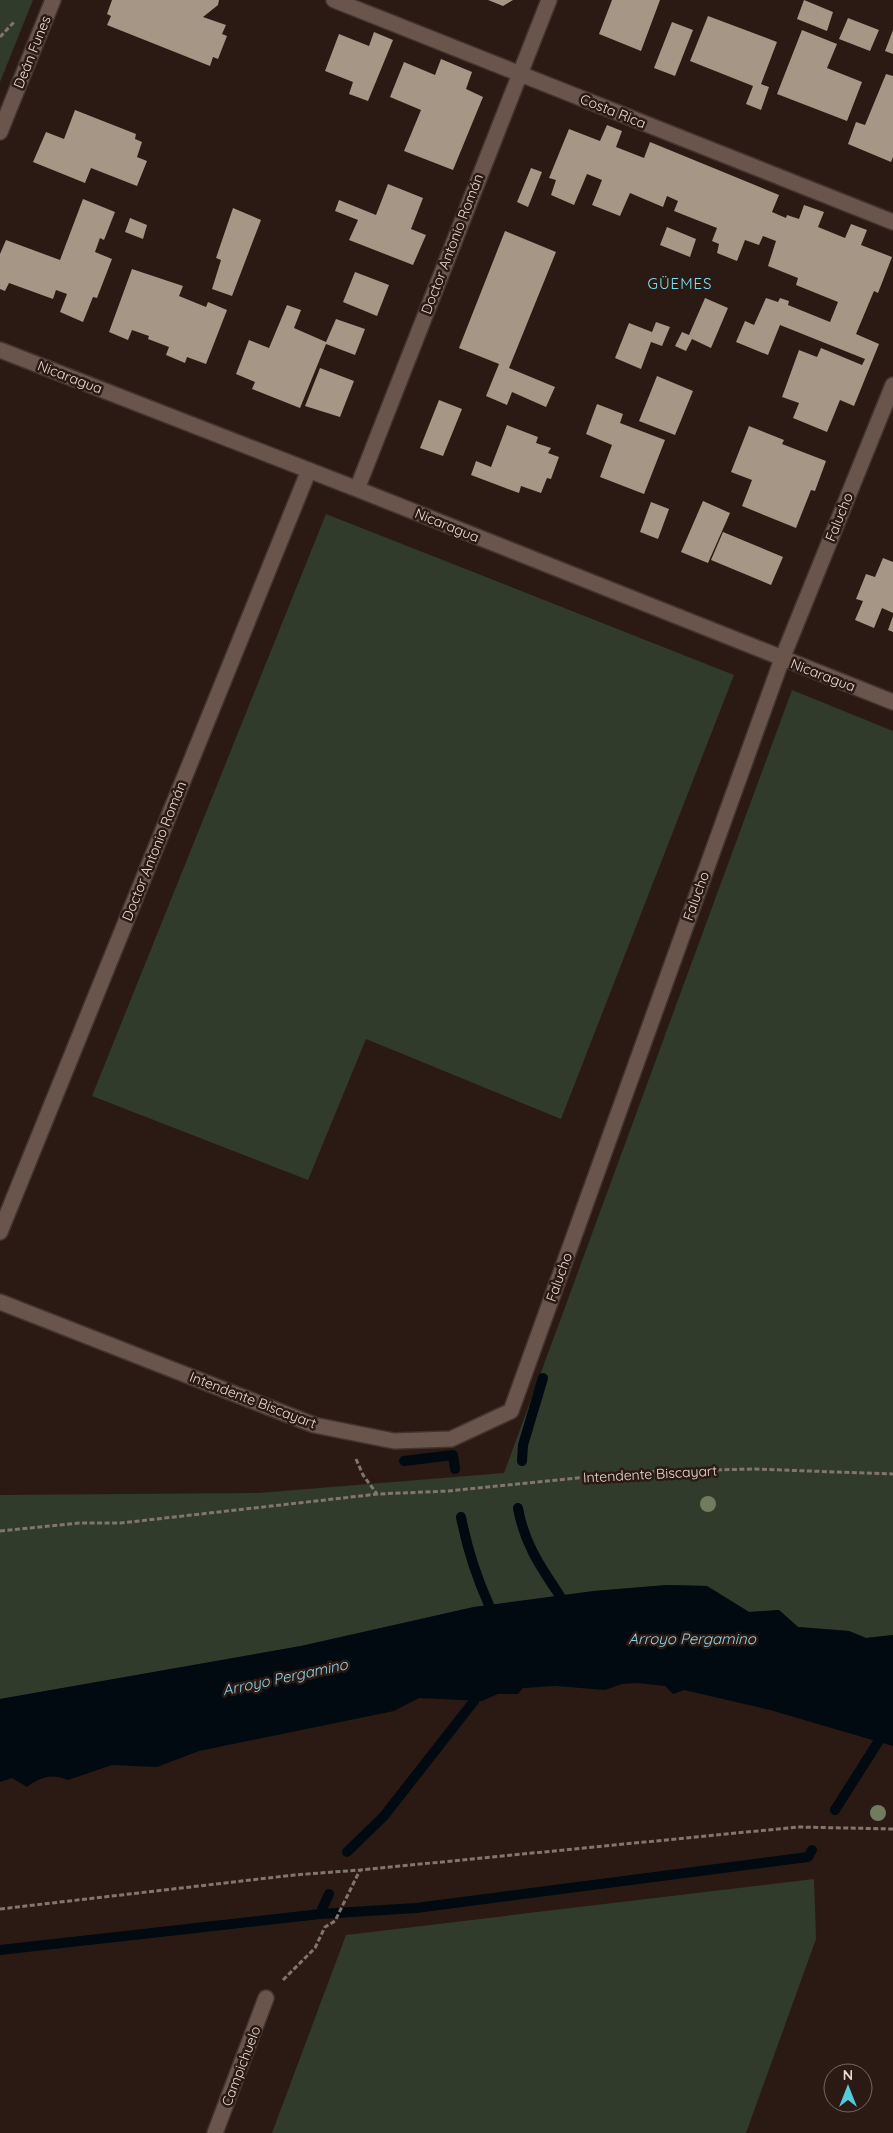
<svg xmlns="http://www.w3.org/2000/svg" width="893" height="2133" font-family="Quicksand,sans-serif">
	<rect width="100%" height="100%" fill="#2b1a13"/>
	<path fill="#303b2b" d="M0,0H33L0,82Z
		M326,514L734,675L561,1119L366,1039L308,1180L92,1096Z
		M792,690L893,731V1635L866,1638L849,1631L798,1627L779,1610L749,1612L707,1586L667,1585L594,1591L474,1607L301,1646L0,1699V1495L258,1493L504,1473Z
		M814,1879L816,1939L746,2133H272L346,1935Z"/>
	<path fill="#000a10" d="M667,1585L707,1586L749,1612L779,1610L798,1627L849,1631L866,1638L893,1635V1746L770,1710L684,1690L673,1694L665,1686L638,1683L622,1684L605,1690L556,1686L523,1688L518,1694H498L482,1701L419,1698L394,1711L199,1751L157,1767L112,1765L68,1780C51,1773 41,1777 27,1787L12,1778L0,1782V1699L301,1646L474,1607L594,1591Z"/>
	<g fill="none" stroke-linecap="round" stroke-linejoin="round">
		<path stroke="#000a10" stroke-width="10" d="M404,1461L453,1455L455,1469
			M522,1461L523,1445L543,1378
			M518,1508C524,1543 540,1566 560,1596
			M461,1517C467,1548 476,1576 489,1605
			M835,1810L878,1742
			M347,1852L384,1816L474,1701
			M320,1914L329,1894
			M0,1950L320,1914L416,1908L808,1857L812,1850"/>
	</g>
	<path fill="#a69686" d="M112,0H219L218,5L203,17L226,25L222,34L227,36L218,59L213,57L210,66L107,25L111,16L107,14Z
		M488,0H513L503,6Z
		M612,0H660L641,51L599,34Z
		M804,0L833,12L827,31L797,19Z
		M708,16L777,42L761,84L769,87L761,110L746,104L753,86L690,61Z
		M848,18L879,30L870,51L839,39Z
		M672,22L693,30L675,76L654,68Z
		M802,30L837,44L827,68L862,82L847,121L777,94Z
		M893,30V54L885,51Z
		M374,32L393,40L368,101L349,94L353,82L325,71L339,34L369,46Z
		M441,59L472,72L466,89L483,97L453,170L404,151L421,110L390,97L404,62L435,75Z
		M886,74L893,76V157L891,162L848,144L856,122L865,125Z
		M75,110L136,134L135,139L142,142L137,157L147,161L137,186L91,168L85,183L33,162L46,132L64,139Z
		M607,125L622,131L616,147L644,158L650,142L779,195L772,212L786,218L787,215L799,219L804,205L824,212L818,227L845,238L851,224L867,230L861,245L892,257L878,293L874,291L856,334L879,344L854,406L840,400L827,432L793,418L799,403L782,397L799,350L817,357L821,348L862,365L865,359L780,325L768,355L736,342L745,321L754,325L766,298L778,302L780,298L789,301L788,305L830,322L838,302L796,285L798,278L768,266L776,241L763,236L759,245L745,240L737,261L717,253L719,244L712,241L717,228L674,211L678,201L667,196L663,207L630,193L620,216L592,205L602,180L587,174L574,205L551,195L556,180L549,178L569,129L600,141Z
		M531,168L542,172L528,207L517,202Z
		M388,184L423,198L411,229L426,235L413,265L349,240L358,220L335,211L339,200L376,215Z
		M83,199L115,212L104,240L100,238L95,252L112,259L97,298L93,297L83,322L60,312L67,294L56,290L53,299L9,283L5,291L0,289V254L6,240L60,260Z
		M233,208L261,220L232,296L212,289L221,260L216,258Z
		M130,218L147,225L143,239L125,232Z
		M667,227L696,239L690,257L660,245Z
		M505,231L556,252L509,368L555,387L546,407L512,392L507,405L486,396L499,364L459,348Z
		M132,269L183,286L179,296L206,307L208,302L227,310L206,364L187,357L185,363L166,355L169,347L148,339L149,336L132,330L128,340L109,332Z
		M355,272L389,285L377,316L343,302Z
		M705,298L728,308L711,348L692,339L686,351L675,346L682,332L689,335Z
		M287,305L301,310L294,328L326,342L336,319L365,329L355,355L326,344L300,408L252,389L255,382L236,374L249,340L269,348Z
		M656,322L670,327L662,346L651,342L641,369L615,358L629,323L652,332Z
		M320,368L354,381L340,417L305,406Z
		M657,376L693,391L675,435L639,421Z
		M439,400L462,409L443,456L420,448Z
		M597,404L623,414L620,423L665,440L644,494L600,477L612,445L586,434Z
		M507,425L538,437L536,443L551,448L548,453L559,457L551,479L547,478L541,493L521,486L519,493L471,475L476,461L491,467Z
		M749,426L784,440L782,444L826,461L815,491L811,490L796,528L742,506L752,480L731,472Z
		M703,501L730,513L708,563L681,552Z
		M651,502L669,509L658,539L640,532Z
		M723,532L783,557L771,585L711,560Z
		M883,558L893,562V613L882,608L874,628L855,620L863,601L856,599L866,574L875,577Z
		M893,616V632L888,630Z"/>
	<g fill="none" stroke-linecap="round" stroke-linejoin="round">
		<defs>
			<path id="minor" d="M334,0L893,222
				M0,132L53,0
				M0,350L357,489L893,702
				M357,489L549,0
				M0,1232L309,470
				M0,1302L314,1425L394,1441L451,1439L511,1411L782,659L893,385
				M215,2133L266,1998"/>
		</defs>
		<use href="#minor" stroke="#413430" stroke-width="18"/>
		<path stroke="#82746e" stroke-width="3" stroke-dasharray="5 2.5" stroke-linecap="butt" d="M0,37L15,21
			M356,1459L363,1475L377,1494
			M0,1531L79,1523H121L378,1494L449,1491L638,1472L753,1469L893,1474
			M0,1909L294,1875L360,1870L798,1827L893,1829
			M283,1980L315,1948L325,1927L335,1921L360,1870"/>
		<use href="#minor" stroke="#69554c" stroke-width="15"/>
	</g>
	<g fill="#717c5e">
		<circle cx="708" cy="1504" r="8"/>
		<circle cx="878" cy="1813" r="8"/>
	</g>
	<g text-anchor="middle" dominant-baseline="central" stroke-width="5" stroke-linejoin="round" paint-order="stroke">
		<g font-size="14" fill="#e7dbd6" stroke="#2b1a13">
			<text transform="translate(32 52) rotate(-68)">Deán Funes</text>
			<text transform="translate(613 111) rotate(22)">Costa Rica</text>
			<text transform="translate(452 244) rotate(-69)">Doctor Antonio Román</text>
			<text transform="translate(70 377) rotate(21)">Nicaragua</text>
			<text transform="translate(839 517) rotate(-68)">Falucho</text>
			<text transform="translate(447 525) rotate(22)">Nicaragua</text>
			<text transform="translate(823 675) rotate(21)">Nicaragua</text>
			<text transform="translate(154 851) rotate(-68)">Doctor Antonio Román</text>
			<text transform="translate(696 896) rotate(-70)">Falucho</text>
			<text transform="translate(559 1277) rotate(-70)">Falucho</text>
			<text transform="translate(253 1400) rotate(21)">Intendente Biscayart</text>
			<text transform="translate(650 1474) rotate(-3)">Intendente Biscayart</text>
			<text transform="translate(241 2066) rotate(-69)">Campichuelo</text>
		</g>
		<g font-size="15" letter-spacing="1" fill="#78e1f1" stroke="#2b1a13">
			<text x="680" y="283">GÜEMES</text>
		</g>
		<g font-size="15" font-style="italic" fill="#8ed5ec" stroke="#2b1a13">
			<text x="692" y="1638">Arroyo Pergamino</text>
			<text transform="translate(285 1677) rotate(-12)">Arroyo Pergamino</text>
		</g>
	</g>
	<g transform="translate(848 2088)"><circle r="24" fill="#2b1a13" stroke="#766761"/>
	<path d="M0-4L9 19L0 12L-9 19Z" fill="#53cbdb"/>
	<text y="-8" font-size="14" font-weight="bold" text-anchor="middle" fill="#e7dbd6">N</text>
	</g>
</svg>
